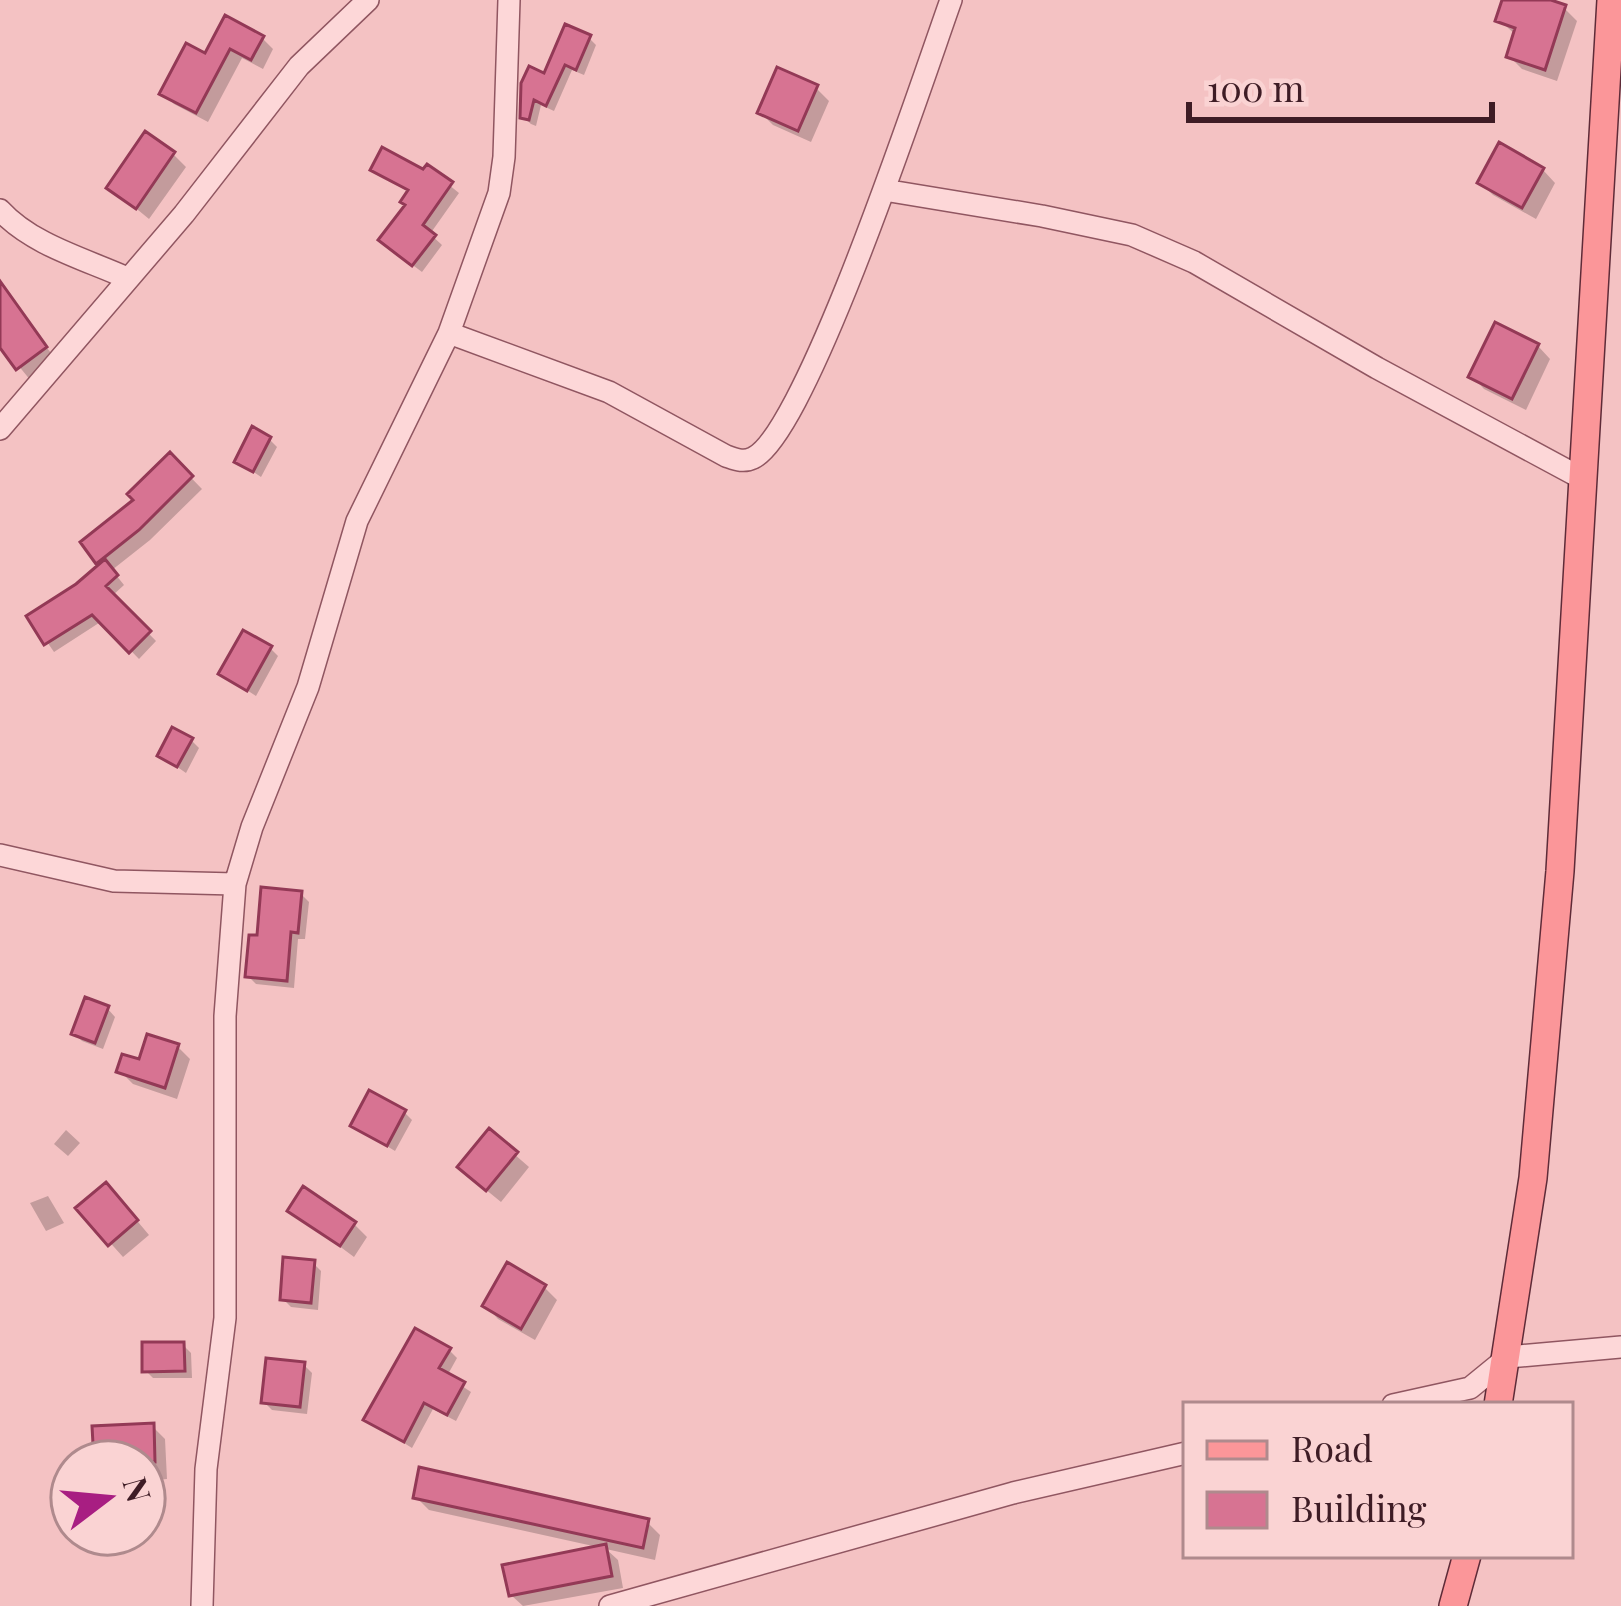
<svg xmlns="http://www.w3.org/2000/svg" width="1621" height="1606" font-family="'Playfair Display',serif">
	<rect width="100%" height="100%" fill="#f4c2c3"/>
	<path fill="#0003" d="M1505,0H1541L1564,8L1577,21L1557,81L1522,69L1509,56L1516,35L1499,20Z
		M226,19L262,38L273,49L263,69L242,58L208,122L174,104L163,93L206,57Z
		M589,38L596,45L584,75L572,70L554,111L541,105L536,126L531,124L523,117L546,77Z
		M816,88L829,101L811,142L773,125L760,112Z
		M173,154L186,167L149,219L110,187Z
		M428,168L459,193L430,234L442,245L422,272L390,248L410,193L373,169L424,173Z
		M1543,170L1555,183L1536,219L1493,195L1480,182Z
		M9,298L57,361L31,381L0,343V305Z
		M1538,346L1550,359L1526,410L1484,389L1472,376Z
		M269,439L277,447L261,477L237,461Z
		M170,456L202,489L150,540L112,570L124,585L112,596L156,641L139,659L102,621L54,652L30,617L102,565L84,543L137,501Z
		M270,648L278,656L256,696L222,674Z
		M191,740L199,748L186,773L160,755Z
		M301,894L309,902L305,939H298L294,988L256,984L248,976L259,939Z
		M107,1008L115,1017L103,1049L82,1041L74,1033Z
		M177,1046L190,1059L177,1099L133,1084L120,1071Z
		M404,1112L412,1120L395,1151L354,1126Z
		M66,1130L80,1143L68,1156L54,1144Z
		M490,1133L529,1167L501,1202L474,1180Z
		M48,1196L64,1223L46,1231L30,1203Z
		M118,1198L149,1235L123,1257L79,1208Z
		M291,1210L354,1224L367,1237L354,1257Z
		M313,1263L321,1271L318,1310L291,1307L283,1299Z
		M544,1287L557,1300L535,1340L498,1319L486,1306Z
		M183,1345L191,1353L192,1378H153L145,1370Z
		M449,1350L457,1358L447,1376L471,1392L456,1421L433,1409L412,1448L367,1420Z
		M304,1365L312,1373L307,1414L272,1410L264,1402Z
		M152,1426L165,1439L167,1479L144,1481V1462H97L95,1429Z
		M416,1497L647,1522L660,1535L655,1560L606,1549L618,1560L623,1588L523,1606L511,1595L602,1548L429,1510Z"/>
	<path fill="#d77392" stroke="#933956" stroke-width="3" d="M1502,0H1551L1566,5L1545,70L1506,57L1515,28L1495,21Z
		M225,15L264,36L251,60L230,49L196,113L159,94L186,43L205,53Z
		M565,24L591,35L576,70L565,65L546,106L534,100L529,120L520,118L521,83L529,66L544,73Z
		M777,67L818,85L798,131L757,113Z
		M145,131L175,152L136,209L106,188Z
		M1499,142L1544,168L1522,208L1477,183Z
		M382,147L423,169L427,164L453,182L423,225L436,235L412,266L378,240L405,205L400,202L408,190L370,170Z
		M0,281L47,347L16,370L0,348Z
		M1495,322L1539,344L1512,399L1468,377Z
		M252,426L271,437L253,472L234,462Z
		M170,452L193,476L139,530L96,564L80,542L133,500L127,494Z
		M105,559L118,575L106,586L151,631L129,653L92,615L44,645L26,616L76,584Z
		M243,630L272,646L247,691L218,674Z
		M172,727L193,738L177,767L157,756Z
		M261,887L302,891L298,933L291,932L287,981L245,977L249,935H257Z
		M85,997L109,1006L95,1043L71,1034Z
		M147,1034L179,1044L165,1088L116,1072L122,1054L139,1059Z
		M369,1090L406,1110L387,1146L350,1126Z
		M489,1128L518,1152L486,1191L457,1167Z
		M106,1182L138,1220L108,1246L75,1208Z
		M303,1186L356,1222L340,1246L287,1211Z
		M283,1257L315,1260L311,1303L280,1300Z
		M507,1262L546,1285L521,1329L482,1306Z
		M415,1328L451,1348L439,1368L465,1382L447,1415L424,1403L404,1442L363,1420Z
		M142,1342H184L185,1371L142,1372Z
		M266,1358L305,1362L300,1407L261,1403Z
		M154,1423L155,1462H94L92,1426Z
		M419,1467L649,1519L643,1548L413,1498Z
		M606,1544L612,1576L509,1596L502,1565Z"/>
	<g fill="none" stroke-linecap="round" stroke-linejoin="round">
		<defs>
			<path id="minor" d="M884,190L1042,216L1132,235L1194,262L1377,368L1583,479
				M0,210C32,245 85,259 127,278
				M449,333L609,392L726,456C735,459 743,463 753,458C807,433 925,72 951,0
				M0,429L184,214L299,66L368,0
				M0,855L114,881L235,884
				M1393,1405L1470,1388L1508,1357L1621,1347
				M202,1606L206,1469L225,1318V1016L235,884L252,827L308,687L357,521L449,333L499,193L504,157L509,0
				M610,1606L1013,1493L1186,1453"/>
			<path id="major" d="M1498,1405L1533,1178L1560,871L1611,0
				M1453,1606L1467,1555"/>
		</defs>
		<use href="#minor" stroke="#905661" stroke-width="24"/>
		<use href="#major" stroke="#5e2b38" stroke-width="30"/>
		<use href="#minor" stroke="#fdd7d8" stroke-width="21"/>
		<use href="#major" stroke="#fb9699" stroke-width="27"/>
	</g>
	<rect x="1183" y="1402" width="390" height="156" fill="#fad3d3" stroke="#af8a8d" stroke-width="3"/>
	<rect x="1207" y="1441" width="60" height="18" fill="#fb9699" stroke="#af8a8d" stroke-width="3"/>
	<text x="1291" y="1462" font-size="36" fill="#3e1c25">Road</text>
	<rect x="1207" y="1492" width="60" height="36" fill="#d77392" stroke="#af8a8d" stroke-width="3"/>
	<text x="1291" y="1522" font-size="36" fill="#3e1c25">Building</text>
	<g transform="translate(108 1498) rotate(74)"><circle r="57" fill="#fad3d3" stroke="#af8a8d" stroke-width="3"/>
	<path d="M0-9L21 45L0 30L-21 45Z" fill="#a81e82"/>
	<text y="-18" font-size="33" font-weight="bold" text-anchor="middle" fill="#3e1c25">N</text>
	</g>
	<path d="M1189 102v18h303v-18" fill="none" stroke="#3e1c25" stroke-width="6"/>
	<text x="1207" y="102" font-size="36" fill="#3e1c25" stroke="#fad3d3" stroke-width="9" paint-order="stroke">100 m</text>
</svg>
